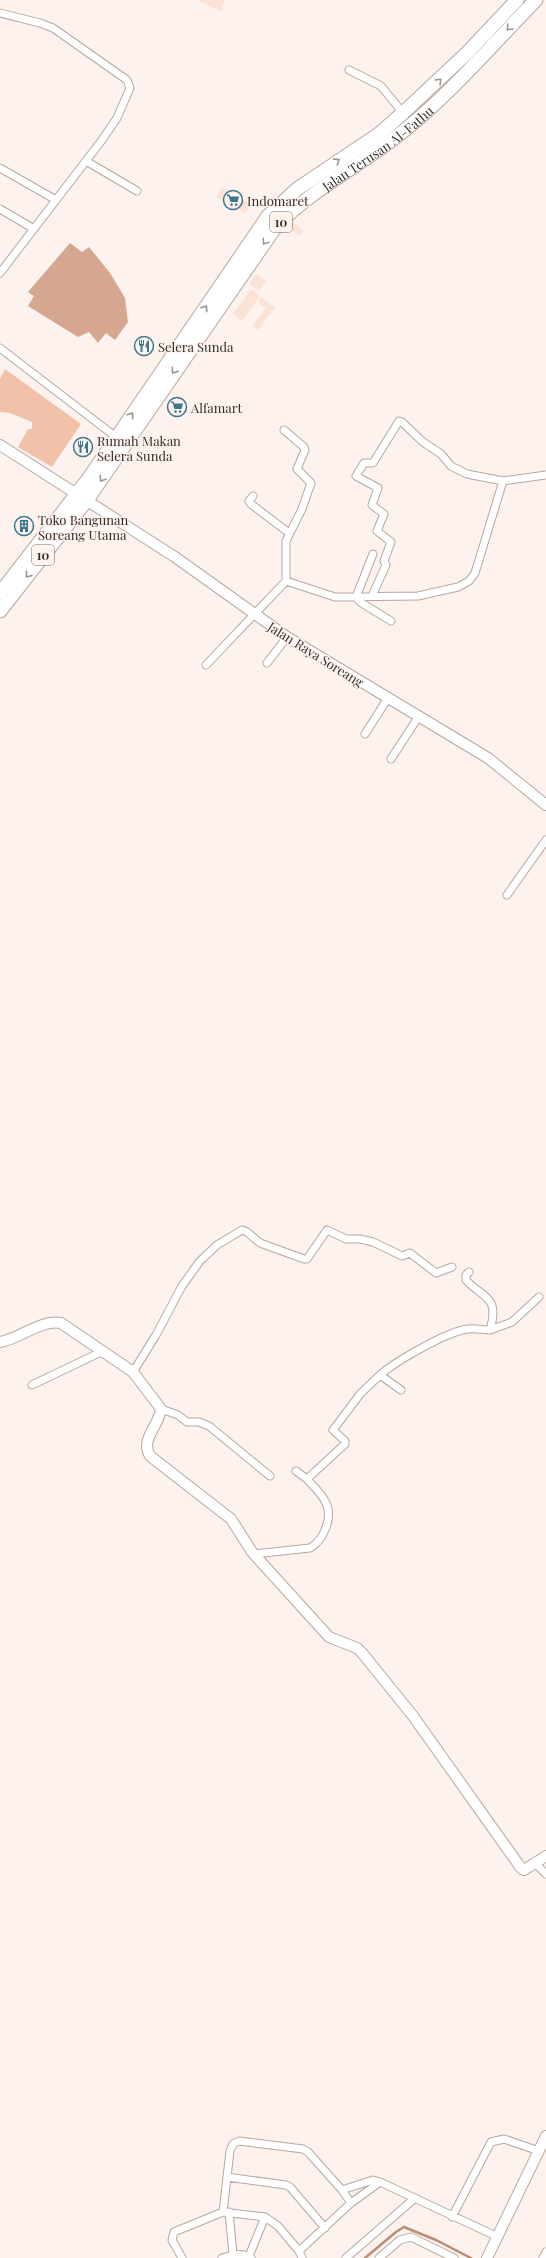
<svg xmlns="http://www.w3.org/2000/svg" width="546" height="2258" font-family="'Playfair Display',serif">
	<rect width="100%" height="100%" fill="#fdf2ed"/>
	<path fill="#fbe2d5" d="M197,0H225L221,11Z
		M222,188L251,204L245,213L216,197Z
		M292,221L304,231L300,236L287,227Z
		M256,274L266,281L259,291L249,284Z
		M251,289L260,296L242,321L233,314Z
		M261,297L275,308L258,330L252,326L266,308L258,302Z"/>
	<path fill="#f2c1aa" d="M5,369L81,424L52,467L18,447L28,429H32V422L10,413L0,412V379Z"/>
	<path fill="#d6a790" d="M70,243L82,252L89,247L110,273L125,298L128,322L115,340L106,333L98,343L89,332L78,337L28,306L34,296L28,292Z"/>
	<g fill="none" stroke-linecap="round" stroke-linejoin="round">
		<path stroke="#bb8d76" stroke-width="2.5" d="M365,2258L396,2232L404,2227L436,2240L471,2258"/>
		<defs>
			<path id="street" d="M0,13L40,23L53,28L127,80L130,88L117,118L102,140L0,273
				M349,70L381,86L403,113
				M86,161L137,191
				M0,168L56,200
				M0,209L34,229
				M0,348L116,437
				M284,430L304,447L305,450L297,469L311,483L302,509L286,541V581
				M253,496L249,501L251,504L289,533
				M373,554L356,597L360,602L391,621
				M372,596L386,565L384,561L391,542L377,531L384,514L372,505L378,488L356,476L364,463H373L399,421L402,422L423,442L441,454L451,466L467,474L503,481L546,475
				M267,663L287,637
				M206,665L286,581L335,597L418,596L458,587L469,581L475,573L503,481
				M365,734L388,698
				M391,759L419,716
				M507,895L546,840
				M490,1330L512,1322L539,1297
				M133,1372L156,1335L182,1286L200,1261L217,1245L242,1230L247,1232L260,1243L304,1259H307L327,1230L346,1239H360L373,1242L402,1256L410,1253L436,1273L452,1267
				M380,1375C396,1361 448,1331 468,1329C476,1328 483,1330 490,1330C500,1295 483,1299 466,1280V1275L469,1272
				M32,1385L103,1351
				M161,1409L178,1415L187,1422H199L209,1426L270,1476
				M296,1471L307,1479
				M254,1554L310,1548C324,1540 334,1516 325,1501C321,1493 313,1486 307,1479L345,1444V1441L333,1430L361,1393L380,1375L401,1390
				M535,1863L546,1874
				M227,2177L286,2185L290,2187L325,2228
				M342,2190L351,2203
				M223,2212L230,2151L233,2144L239,2141L303,2149L308,2152L342,2190L373,2180L380,2182L496,2236
				M229,2212L233,2254
				M452,2217L491,2142L504,2139L539,2151
				M299,2251L351,2203L380,2182
				M249,2256L265,2217
				M182,2258L172,2240L174,2232L223,2212L265,2217L278,2226L299,2251L302,2258
				M222,2258C232,2255 242,2252 251,2258
				M346,2258L415,2198
				M379,2258L400,2240L411,2237L454,2258
				M543,2258L546,2252"/>
			<path id="secondary" d="M0,445L175,557L287,637L488,758L546,805
				M0,1342C20,1339 41,1319 61,1323L133,1372L161,1409C159,1426 140,1439 150,1456L231,1519L252,1552L329,1637L357,1648L363,1654L413,1716L521,1868L524,1870L546,1856
				M487,2258L546,2136"/>
			<g id="highway">
				<path d="M0,593L89,478L268,216L297,189L379,134L403,113L467,53L517,0"/>
				<path id="s1" d="M0,611L87,500L277,225C312,190 352,170 392,140C445,100 489,48 536,0"/>
			</g>
		</defs>
		<use href="#street" stroke="#b7a79e" stroke-width="9"/>
		<use href="#secondary" stroke="#b7a79e" stroke-width="12"/>
		<use href="#highway" stroke="#b7a79e" stroke-width="15"/>
		<use href="#street" stroke="#fff" stroke-width="7"/>
		<use href="#secondary" stroke="#fff" stroke-width="10"/>
		<use href="#highway" stroke="#fff" stroke-width="13"/>
	</g>
	<defs><path id="oneway-chevron" d="M-2-3.5L2.5 0L-2 3.5" fill="none" stroke-width="1.6" stroke-linecap="round" stroke-linejoin="round"/></defs>
	<g stroke="#999694">
		<use href="#oneway-chevron" transform="translate(509 28) rotate(134)"/>
		<use href="#oneway-chevron" transform="translate(439 81) rotate(-45)"/>
		<use href="#oneway-chevron" transform="translate(337 161) rotate(-33)"/>
		<use href="#oneway-chevron" transform="translate(265 242) rotate(124)"/>
		<use href="#oneway-chevron" transform="translate(205 308) rotate(-56)"/>
		<use href="#oneway-chevron" transform="translate(174 371) rotate(125)"/>
		<use href="#oneway-chevron" transform="translate(131 415) rotate(-56)"/>
		<use href="#oneway-chevron" transform="translate(102 479) rotate(124)"/>
		<use href="#oneway-chevron" transform="translate(28 575) rotate(128)"/>
	</g>
	<defs>
		<symbol id="supermarket-ring" viewBox="-11 -11 22 22"><circle r="9.5" fill="#fdf2ed" stroke="#3c778f" stroke-width="1.5"/><path d="M-6-5.5h2.5l.6 2H6L4.5 2H-2.5L-4.4-4H-6ZM-1.5 3.2a1.3 1.3 0 1 0 .1 0ZM3 3.2a1.3 1.3 0 1 0 .1 0Z" fill="#3c778f"/></symbol>
		<symbol id="restaurant-ring" viewBox="-11 -11 22 22"><circle r="9.5" fill="#fdf2ed" stroke="#3c778f" stroke-width="1.5"/><path d="M-5-6h1v4h1v-4h1v4h1v-4h1v5L-1.5 .5V6h-2V.5L-5-1ZM5-6V6H3V1.5H1.5Q1.5-4 5-6Z" fill="#3c778f"/></symbol>
		<symbol id="building-ring" viewBox="-11 -11 22 22"><circle r="9.5" fill="#fdf2ed" stroke="#3c778f" stroke-width="1.5"/><path d="M-4-6H4V6H1V3H-1V6H-4ZM-2.5-4.3h1.7v1.8h-1.7ZM.8-4.3h1.7v1.8H.8ZM-2.5-1h1.7V.8h-1.7ZM.8-1h1.7V.8H.8Z" fill="#3c778f"/></symbol>
	</defs>
	<g fill-rule="evenodd">
		<use href="#supermarket-ring" x="222" y="189" width="22" height="22"/>
		<use href="#restaurant-ring" x="133" y="335" width="22" height="22"/>
		<use href="#supermarket-ring" x="166" y="396" width="22" height="22"/>
		<use href="#restaurant-ring" x="72" y="436" width="22" height="22"/>
		<use href="#building-ring" x="13" y="515" width="22" height="22"/>
	</g>
	<g text-anchor="middle" dominant-baseline="central" stroke-width="3" stroke-linejoin="round" paint-order="stroke">
		<g fill="#fdf2ed" stroke="#706864" stroke-width="1">
			<rect x="270" y="212" width="22" height="20" rx="3"/>
			<rect x="32" y="545" width="22" height="20" rx="3"/>
		</g>
		<g font-size="12" font-weight="bold" fill="#332d2a">
			<text x="281" y="222">10</text>
			<text x="43" y="555">10</text>
		</g>
		<g font-size="13" fill="#332d2a" stroke="#fdf2ed">
			<text stroke="none"><textPath href="#s1" startOffset="602">Jalan Terusan Al-Fathu</textPath></text>
			<text transform="translate(316 654) rotate(32)">Jalan Raya Soreang</text>
		</g>
		<g font-size="13" fill="#332d2a" stroke="#fdf2ed" text-anchor="start">
			<text x="247" y="200">Indomaret</text>
			<text x="158" y="346">Selera Sunda</text>
			<text x="191" y="407">Alfamart</text>
			<text x="97" y="440">Rumah Makan<tspan x="97" dy="15">Selera Sunda</tspan></text>
			<text x="38" y="519">Toko Bangunan<tspan x="38" dy="15">Soreang Utama</tspan></text>
		</g>
	</g>
</svg>
